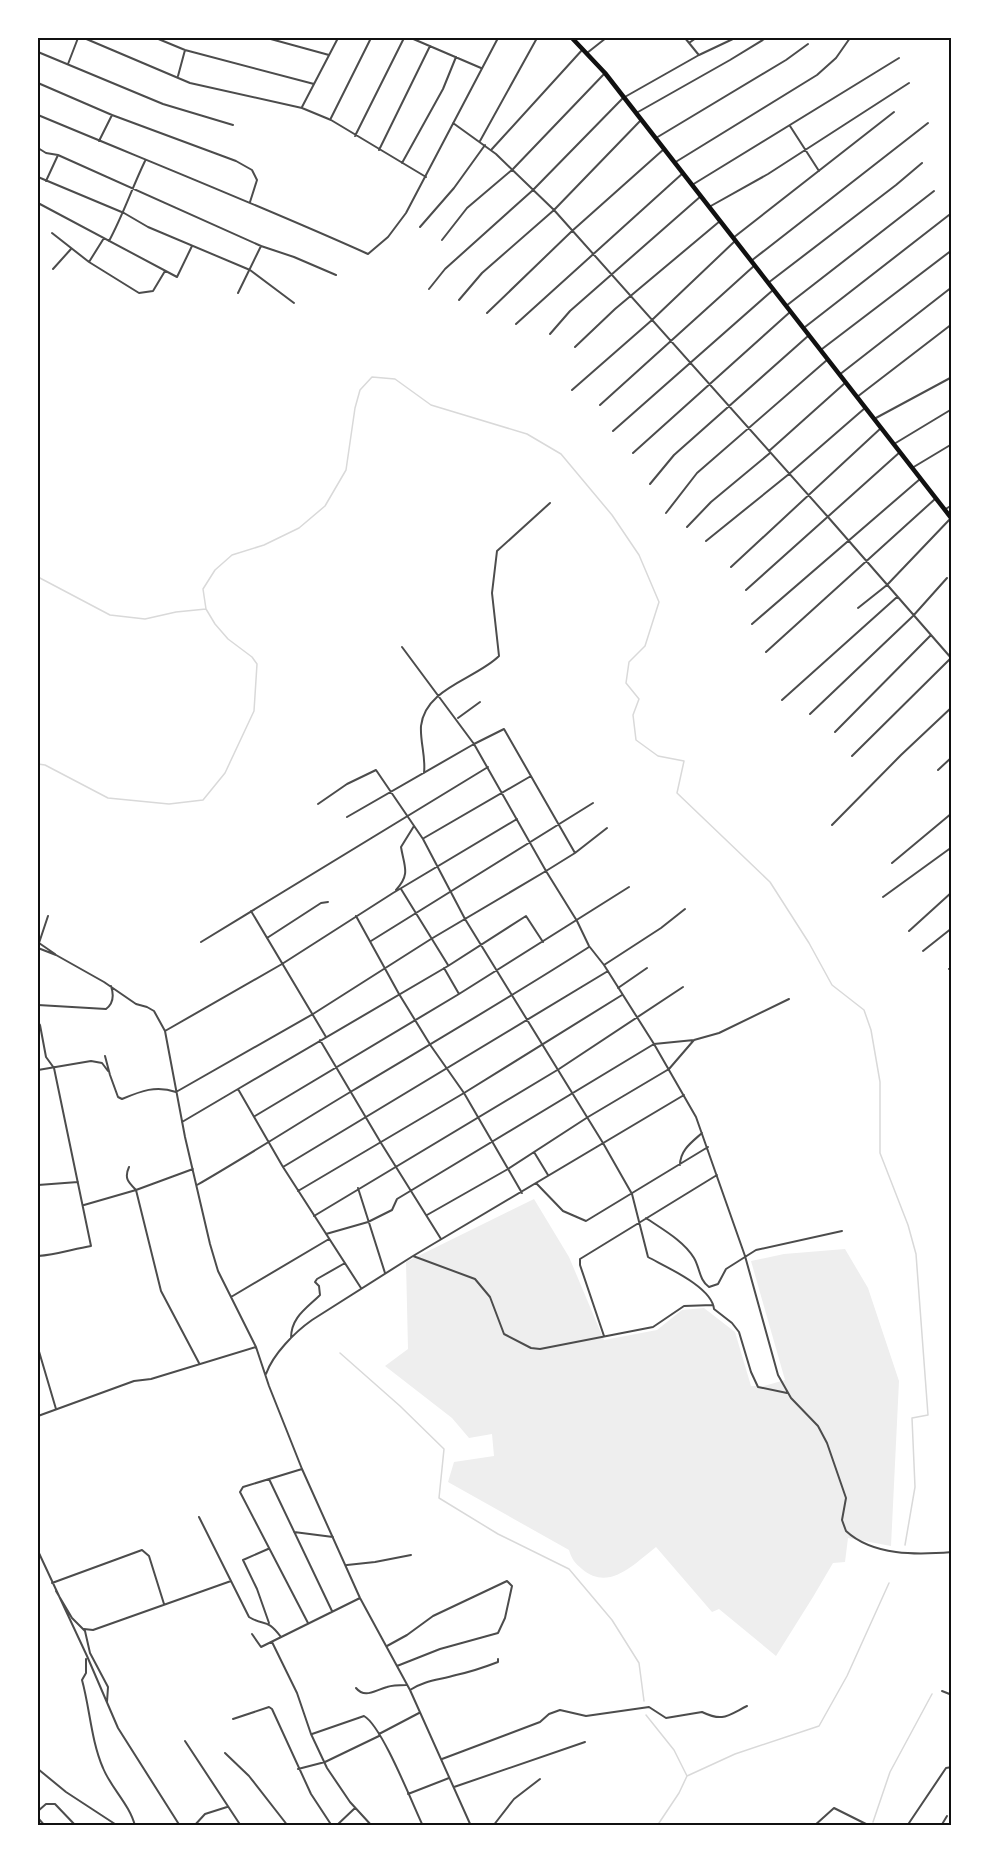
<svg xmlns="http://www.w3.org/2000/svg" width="989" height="1863" font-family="'Playfair Display',serif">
	<rect width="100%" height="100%" fill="#fff"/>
	<path fill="#eee" d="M534,1199L569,1257L604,1340L657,1330L682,1310L704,1308L735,1332L751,1386H764L785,1380L751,1261L784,1254L845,1249L868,1288L899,1381L891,1546L848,1538L845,1562L833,1563L813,1597L776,1656L719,1609L712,1612L656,1547C634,1564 609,1592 582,1569C575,1563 572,1560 569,1550L448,1482L454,1462L494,1456L492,1434L469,1438L452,1418L385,1366L408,1349L406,1262Z"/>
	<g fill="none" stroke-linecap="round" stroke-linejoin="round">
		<path stroke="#d9d9d9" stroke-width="1.5" d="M38,577L110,615L145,619L176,612L206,609
			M38,764L45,765L108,798L169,804L203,800L225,773L254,711L257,664L252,657L228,639L215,624L206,609L203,589L215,570L232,555L264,545L299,528L325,506L346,470L355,408L360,390L372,377L395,379L431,405L527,434L561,454L612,515L639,555L659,602L645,646L629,662L626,683L639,699L633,715L636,740L658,756L684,761L677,793L770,882L809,943L832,985L864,1010L871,1030L880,1082V1153L908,1225L916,1254L928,1415L912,1418L915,1487L905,1545
			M340,1353L400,1406L444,1449L439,1498L498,1534L569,1569L612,1620L639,1663L644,1701
			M646,1715L674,1750L687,1776L679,1793L657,1826
			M687,1776L735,1754L819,1726L847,1676L889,1583
			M873,1822L890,1772L932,1694"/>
		<path stroke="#4c4c4c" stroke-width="2" d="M84,38L190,83L302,108L331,120L426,177
			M156,38L185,50L314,84
			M267,38L329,55
			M411,38L481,68
			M685,38L698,54
			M689,43L696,38
			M38,52L163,104L233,125
			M587,53L606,38
			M68,64L78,38
			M178,76L185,50
			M38,83L112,115L236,161L252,170L257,180L250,202
			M302,107L338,38
			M638,112L730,60L766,38
			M38,115C148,161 259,205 368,254L388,237L406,213L498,38
			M331,118L371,38
			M453,123L496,154L554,210L828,517L952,659
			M790,126L819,171
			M355,136L404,38
			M656,138L786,60L808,44
			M99,141L112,115
			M480,141L537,38
			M38,148L46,153L58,155L261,246L294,257L336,275
			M492,149L583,49
			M379,150L430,46
			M402,163L443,89L456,57
			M674,163L817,75L836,58L850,38
			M38,177L124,213L148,227L250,270L294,303
			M46,181L58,155
			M692,185L899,58
			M38,203L177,277L192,246
			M709,207L768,174L909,83
			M420,227L454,188L485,145
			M52,233L89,262L139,293L153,291L165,271
			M733,238L894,112
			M442,240L467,208L513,169L605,73
			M109,241C123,215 132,188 145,161
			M751,261L928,123
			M89,262L104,238
			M53,269L71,249
			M768,283L896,185L922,163
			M429,289L445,269L533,190L623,98L699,55L735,38
			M238,293L261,246
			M459,300L482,273L554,210L641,120
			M786,306L934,191
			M487,313L572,231L664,149
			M516,324L683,173
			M805,327L949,215
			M550,334L570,311L701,196
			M575,347L615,309L720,221
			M822,349L952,250
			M839,375L952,287
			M572,390L652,320L735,241
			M857,397L952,324
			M600,405L755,265
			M874,419L952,377
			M613,431L773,290
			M894,444L952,409
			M769,451L845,383
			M633,453L790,312
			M912,468L952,444
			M650,484L674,455L808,336
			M944,510L952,505
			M666,513L697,473L827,360
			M687,527L711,502L770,453
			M706,541L789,474L865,408
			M731,567L881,428
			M746,590L900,452
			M858,608L887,585L951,518
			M752,624L920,479
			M402,647L474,744L546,871L577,921L589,946L604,965L654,1044L696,1117L745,1256L778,1375L791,1398L818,1426L827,1443L846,1498L842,1520L846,1531C873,1556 917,1555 952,1552
			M766,652L935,499
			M782,700L897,597
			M810,714L913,616L947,578
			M458,718L480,702
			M835,732L931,635
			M852,756L952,657
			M938,770L952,757
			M424,773C426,757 420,742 421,726C425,688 476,679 499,656L492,593L497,551L550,503
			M318,804L347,784L376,770L423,839L465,919L603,1143L632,1194L648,1257C666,1267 712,1287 714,1309L732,1323L739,1332L751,1372L758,1387L787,1393
			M347,817L474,744L504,729L575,853
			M832,825L901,755L952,707
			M424,838L531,776
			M892,863L952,813
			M401,889L448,965
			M396,890C411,874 404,866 401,847L414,826
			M883,897L952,847
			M251,911L326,1037
			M48,916L39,943L55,954
			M356,916L399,994L431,1046L464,1093L522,1193
			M909,931L952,892
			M267,938L321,903L328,902
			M371,941L593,803
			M201,942L488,767
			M38,948L56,955L104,982L136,1004L147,1007L154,1011L165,1031L185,1137L210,1244L218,1271L256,1347L269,1386L302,1469L360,1598L410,1690L471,1826
			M923,951L952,928
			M604,965L661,928L685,909
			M444,968L459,994
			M949,969L952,968
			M618,988L647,968
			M38,1005L106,1009C114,1003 114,995 111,986
			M38,1022L40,1025L46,1057L54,1068L91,1246C73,1249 56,1255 38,1256
			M165,1031L282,964L393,893L517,819
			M320,1040L381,1143L441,1239
			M105,1056L110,1075L118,1097L122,1099C141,1091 156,1085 176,1092L313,1014L431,939L546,871L575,853L607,828
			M38,1070L91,1061L102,1063L108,1071
			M238,1089L448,966L526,916L543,942
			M255,1116L459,994L629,887
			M182,1122L238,1089L283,1167L361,1288
			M534,1152L548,1175
			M680,1165C680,1150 692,1142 702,1133
			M129,1167C124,1178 128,1182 136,1190L161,1291L199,1363
			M283,1167L608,971
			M536,1183L563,1211L586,1221L708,1147
			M38,1185L78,1182
			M197,1185C249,1155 300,1122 352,1091C432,1043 511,997 589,947
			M358,1188L385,1273
			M298,1191L464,1093L622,995
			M84,1205L136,1190L193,1169
			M427,1215L508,1169L588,1117L669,1069L694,1040
			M314,1216L559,1069L683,987
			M646,1218C662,1229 684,1241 694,1258C700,1268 699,1280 709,1287L718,1284L726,1269L756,1250L842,1231
			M326,1234L368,1222L392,1210L397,1199L654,1044L694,1040L719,1033L789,999
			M413,1256L475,1279L490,1297L504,1334L531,1348L540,1349L653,1327L684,1306L713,1305
			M231,1297L329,1239
			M604,1336L580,1265V1259L717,1175
			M291,1338C291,1317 307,1308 320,1295L319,1286L315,1282L317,1279L345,1263
			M38,1348L56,1409
			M266,1374C273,1354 295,1332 312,1320L413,1256L684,1095
			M38,1416L134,1381L151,1379L256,1347
			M302,1469L243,1487L240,1492L308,1623
			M269,1479L332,1611
			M199,1517L249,1617C265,1627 266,1617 281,1637
			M294,1532L333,1537
			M268,1549L243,1560L257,1589L269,1623
			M38,1551L87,1656L118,1728L180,1826
			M347,1565L375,1562L411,1555
			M52,1583L142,1550L149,1556L164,1604
			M56,1591L72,1618L85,1631L90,1653L108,1687L107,1702
			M84,1629L93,1630L231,1581
			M252,1634L261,1647L360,1598
			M272,1642L297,1693L311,1734L327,1768L350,1802L372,1826
			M387,1646L407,1635L433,1616L507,1581L512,1586L505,1618L498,1633L440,1649L397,1666
			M86,1659V1673L82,1680C90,1709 91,1740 103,1768C111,1788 130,1805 135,1826
			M356,1688C365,1699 375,1690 387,1687C393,1685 400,1685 406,1685
			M410,1690C425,1680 440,1680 456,1675C470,1672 485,1667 498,1662V1659
			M942,1691L952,1695
			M233,1719L269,1707L272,1709L311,1794L332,1826
			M312,1734L364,1716C382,1726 412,1803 423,1826
			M379,1734L419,1713
			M185,1741L241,1826
			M225,1753L249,1776L288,1826
			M442,1759L540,1722L549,1714L560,1710L586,1716L649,1707L666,1718L702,1712C723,1722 727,1716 747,1706
			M38,1769L66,1792L118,1826
			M298,1769L325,1762L379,1736
			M454,1787L585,1742
			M408,1794L449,1778
			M38,1811L46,1804H55L76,1826
			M38,1818L45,1826
			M194,1826L205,1814L227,1807
			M336,1826L355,1808
			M493,1826L514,1799L540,1779
			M814,1826L834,1808L870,1826
			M907,1826L946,1768L952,1767
			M941,1826L947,1816"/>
		<path stroke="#111" stroke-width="4.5" d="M572,38L605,73L952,519"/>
	</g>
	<rect width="989" height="1863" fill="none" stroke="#ffffff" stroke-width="78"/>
	<rect x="39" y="39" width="911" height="1785" fill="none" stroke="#111" stroke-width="2"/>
</svg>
